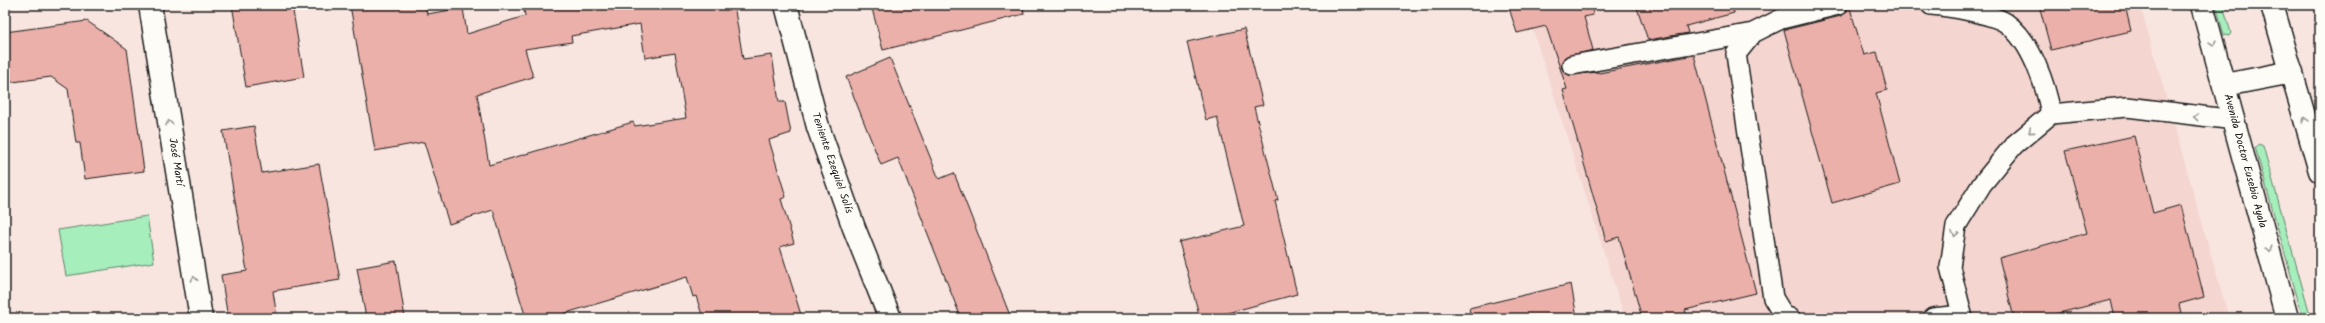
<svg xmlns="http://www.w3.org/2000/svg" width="2325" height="323" font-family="Kalam,sans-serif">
	<rect width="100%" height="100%" fill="#f8e5e0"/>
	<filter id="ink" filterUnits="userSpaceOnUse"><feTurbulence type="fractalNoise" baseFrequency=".025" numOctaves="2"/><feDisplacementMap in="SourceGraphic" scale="8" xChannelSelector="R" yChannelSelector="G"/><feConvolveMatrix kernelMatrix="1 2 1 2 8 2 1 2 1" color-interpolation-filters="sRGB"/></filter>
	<g filter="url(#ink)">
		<path fill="#f4d5d0" d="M1525,5H2140L2229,318H1625Z"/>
		<path fill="#a6eebc" stroke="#61856c" d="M2216,5H2223L2231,33L2229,36L2224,35Z
			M2259,144L2263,146L2311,318H2303L2255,147Z
			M147,216L154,262L66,276L58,230Z"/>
		<path fill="#ebb0a9" stroke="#1c1c1c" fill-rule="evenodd" d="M232,5H292L304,77L246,87Z
			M350,5H425L427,14L463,8L467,34L525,16L523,5H734L743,59L772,55L779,102H785L791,133L769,140L786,197L781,199L794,243L780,247L802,318H703L696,296L693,297L687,277L549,318H526L493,210L449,224L424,142L375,151ZM640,24L645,58L675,53L686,118L635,126L633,122L489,165L477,94L533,77L525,49L572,42L571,36Z
			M871,5H1023L1024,14L883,50Z
			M1508,5H1592L1593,15L1584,17L1593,50L1565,57L1561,67L1569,75L1598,72L1599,73L1694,55L1756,293L1685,310L1687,318H1642L1619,237L1606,241L1563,90L1567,89L1546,26L1517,33Z
			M1636,5H1733L1734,13L1686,26L1688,33L1648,40Z
			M1849,5L1864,55L1877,52L1887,90L1876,93L1900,184L1832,203L1784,30L1841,16L1846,13Z
			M2039,5H2125L2131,31L2051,50Z
			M87,21L127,49L144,171L85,179L80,143H76L68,89L51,77L5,83V32Z
			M1244,29L1263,105L1254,107L1278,200L1275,201L1297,294L1209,318H1200L1179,242L1244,226L1217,117L1206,120L1187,42Z
			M890,58L939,179L954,173L1011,318H961L898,158L881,165L846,77Z
			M254,126L262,173L319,164L340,280L273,291L277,318H228L221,275L247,271L223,131Z
			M2134,136L2153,213L2181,205L2204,297L2179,304L2182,318H2115L2111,300L2039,318H2014L1999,258L2087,233L2065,151Z
			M396,261L405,318H366L357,268Z
			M1571,284L1577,318H1471L1469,308Z"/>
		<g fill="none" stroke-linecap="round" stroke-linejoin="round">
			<defs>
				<path id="service" d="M1931,5C1947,6 1993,14 2006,23C2031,40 2046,86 2051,114
					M1572,65L1753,33
					M1790,318L1784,316L1773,298L1736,54L1753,33L1781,19L1838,5
					M1933,318L1961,315
					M1963,318L1950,267L1956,226L1982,184L2014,145L2051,114L2127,107L2235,120"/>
				<path id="minor" d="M786,5L818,127L854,228L890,318"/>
				<path id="tertiary" d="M150,5L201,318"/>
				<path id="trunk" d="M2202,5L2287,318
					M2272,5L2320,171
					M2225,85L2292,72"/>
			</defs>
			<use href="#service" stroke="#1c1c1c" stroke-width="22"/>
			<use href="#minor" stroke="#1c1c1c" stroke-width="25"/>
			<use href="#tertiary" stroke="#1c1c1c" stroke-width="25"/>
			<use href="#trunk" stroke="#1c1c1c" stroke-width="25"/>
			<use href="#service" stroke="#fdfcf7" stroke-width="19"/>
			<use href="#minor" stroke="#fdfcf7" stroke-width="22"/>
			<use href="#tertiary" stroke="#fdfcf7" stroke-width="22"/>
			<use href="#trunk" stroke="#fdfcf7" stroke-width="22"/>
		</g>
		<defs><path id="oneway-chevron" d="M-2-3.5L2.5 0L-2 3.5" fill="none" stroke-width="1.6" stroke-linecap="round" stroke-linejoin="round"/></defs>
		<g stroke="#989794">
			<use href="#oneway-chevron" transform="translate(2213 43) rotate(74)"/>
			<use href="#oneway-chevron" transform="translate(2196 117) rotate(-174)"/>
			<use href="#oneway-chevron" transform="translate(2305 120) rotate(-106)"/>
			<use href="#oneway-chevron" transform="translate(169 123) rotate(-99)"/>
			<use href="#oneway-chevron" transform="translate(2031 131) rotate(140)"/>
			<use href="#oneway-chevron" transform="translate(1955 234) rotate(99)"/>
			<use href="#oneway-chevron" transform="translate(2269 249) rotate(75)"/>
			<use href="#oneway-chevron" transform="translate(194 279) rotate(-99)"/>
		</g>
	</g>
	<g text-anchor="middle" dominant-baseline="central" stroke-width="3.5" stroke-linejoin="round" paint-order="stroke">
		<g font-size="11" fill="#1c1c1c" stroke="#fdfcf7">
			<text transform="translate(2245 161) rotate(75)">Avenida Doctor Eusebio Ayala</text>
			<text transform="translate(176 162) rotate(81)">José Martí</text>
			<text transform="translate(832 163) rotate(71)">Teniente Ezequiel Solís</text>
		</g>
	</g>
	<rect width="2325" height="323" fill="none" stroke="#fdfcf7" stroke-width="20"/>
	<rect x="10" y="10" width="2305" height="303" fill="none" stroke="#1c1c1c" stroke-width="1.5" filter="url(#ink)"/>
</svg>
